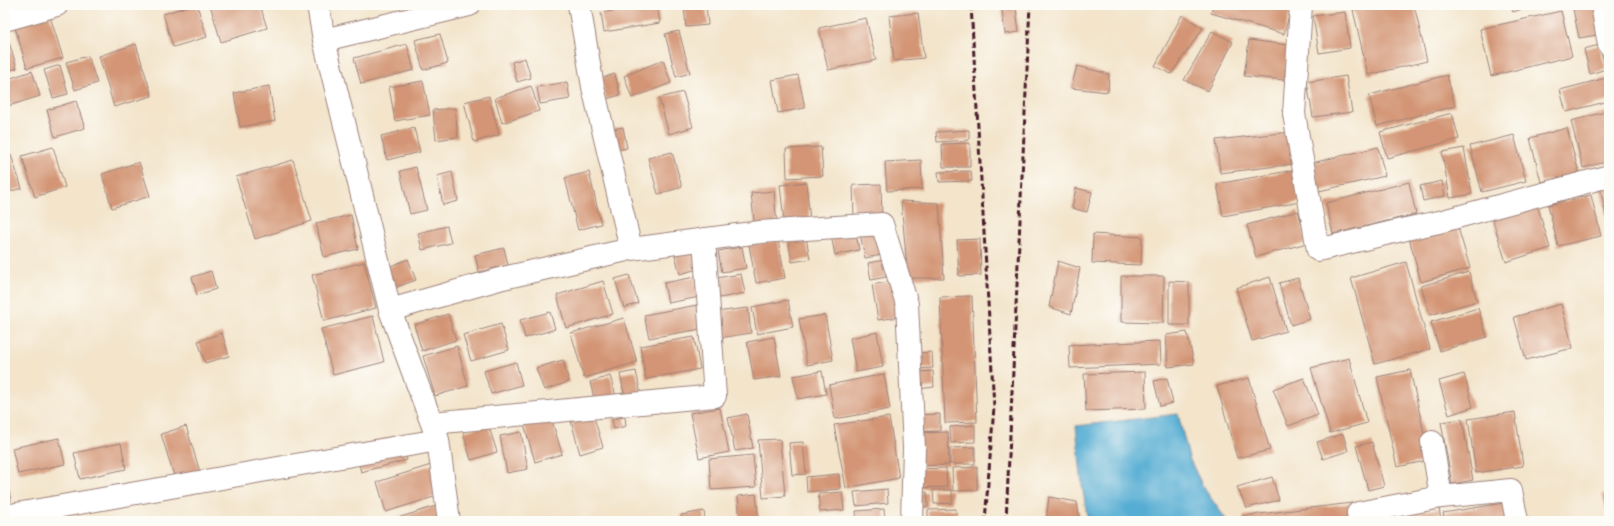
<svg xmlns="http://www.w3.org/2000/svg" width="1614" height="526" font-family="'Patrick Hand',sans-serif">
	<rect width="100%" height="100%" fill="#fdfcf7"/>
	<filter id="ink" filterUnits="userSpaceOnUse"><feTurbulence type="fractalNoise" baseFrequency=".025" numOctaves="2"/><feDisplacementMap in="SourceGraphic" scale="8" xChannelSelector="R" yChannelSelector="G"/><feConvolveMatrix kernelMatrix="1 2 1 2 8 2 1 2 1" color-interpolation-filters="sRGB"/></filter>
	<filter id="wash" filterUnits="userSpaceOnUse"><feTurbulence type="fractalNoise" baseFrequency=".012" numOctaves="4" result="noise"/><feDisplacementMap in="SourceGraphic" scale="16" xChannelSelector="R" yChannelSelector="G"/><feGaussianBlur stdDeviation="0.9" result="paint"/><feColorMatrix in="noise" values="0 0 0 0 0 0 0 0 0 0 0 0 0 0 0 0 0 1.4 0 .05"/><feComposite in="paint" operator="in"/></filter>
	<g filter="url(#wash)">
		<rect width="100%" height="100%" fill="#f3e4ca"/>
		<path fill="#56add3" stroke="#50667f" d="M1178,414L1189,458L1203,487L1225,518L1226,521H1088L1082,485L1076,426Z"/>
		<g id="blocks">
			<path fill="#d39575" d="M192,5H197L207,37L173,47L163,14Z
				M210,5H260L267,28L221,42Z
				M647,5H657L660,23L604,32L601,13Z
				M706,5L708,25L686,27L684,7Z
				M1213,5H1292L1284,34L1211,13Z
				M1373,5H1414L1427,61L1368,75L1353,10Z
				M1510,5H1534L1513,12Z
				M1594,5L1603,34L1579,38L1573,9Z
				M1016,8L1019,32L1005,34L1002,10Z
				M1561,11L1572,56L1491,76L1480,29Z
				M1345,12L1350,48L1319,53L1313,16Z
				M49,13L63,58L27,68L14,24Z
				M918,13L924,58L894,61L889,16Z
				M1182,15L1203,28L1171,74L1155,66Z
				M866,18L876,60L828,70L819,28Z
				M5,30L17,68L5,72Z
				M679,31L690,73L676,77L665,34Z
				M1212,31L1233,42L1208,91L1184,80Z
				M440,34L448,63L423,70L415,40Z
				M1249,40L1288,45L1284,80L1244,76Z
				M136,44L152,96L114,107L99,56Z
				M407,44L414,70L361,84L354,58Z
				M1599,45L1606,69L1590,74L1584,49Z
				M88,56L97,83L75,90L66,62Z
				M525,58L531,78L517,82L512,62Z
				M663,60L671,83L632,98L624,76Z
				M60,65L68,94L53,98L44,70Z
				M1077,66L1109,74L1108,92L1071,88Z
				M32,71L40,96L8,106L5,95V80Z
				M615,74L620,95L606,99L601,78Z
				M798,75L805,108L778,113L772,80Z
				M1447,75L1455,106L1377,126L1369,95Z
				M1346,76L1352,112L1313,117L1307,82Z
				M1606,78L1609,90V101L1566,112L1560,90Z
				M423,81L430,115L395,121L389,87Z
				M567,82L570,99L540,104L537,87Z
				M269,86L275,121L240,127L234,93Z
				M531,86L539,111L502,123L495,98Z
				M683,92L693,127L669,134L659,98Z
				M489,96L499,135L474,142L464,102Z
				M76,101L85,128L55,137L47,110Z
				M455,108L458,137L436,140L433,110Z
				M1609,111V161L1583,168L1571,121Z
				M1452,113L1459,139L1387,158L1380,132Z
				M623,127L627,148L611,151L608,130Z
				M414,128L420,152L387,160L381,136Z
				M1567,128L1579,173L1541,182L1530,138Z
				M969,130V140L937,142L936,132Z
				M1291,132L1294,164L1220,173L1216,140Z
				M1514,135L1526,181L1482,192L1470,146Z
				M970,143V167H943L942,144Z
				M53,147L65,187L35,197L22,156Z
				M821,147L823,176L787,178L786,149Z
				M1378,147L1385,176L1319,191L1312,163Z
				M1464,148L1472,194L1450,198L1442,152Z
				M672,152L682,187L658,194L648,158Z
				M11,155L22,188L5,193V157Z
				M293,160L312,221L255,239L236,177Z
				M921,160L922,189L887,191L885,162Z
				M139,162L150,196L112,208L102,174Z
				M416,167L427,210L410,214L400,171Z
				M1294,170L1300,202L1223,216L1217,184Z
				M971,171L972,181L939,182L938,172Z
				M452,172L458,201L443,205L437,176Z
				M589,172L601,224L578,230L565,178Z
				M1442,181L1445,196L1423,201L1420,186Z
				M806,182L810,220L784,222L780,185Z
				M1409,182L1416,214L1333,234L1326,203Z
				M881,184L882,217L854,218L853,185Z
				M1609,186V225H1608L1600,187Z
				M1076,188L1092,192L1087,212L1072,208Z
				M774,191L777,227L755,229L751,193Z
				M1591,195L1601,236L1558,246L1548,205Z
				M901,201L939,203L944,278H908Z
				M1537,204L1550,248L1506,262L1492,218Z
				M1298,211L1307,243L1256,257L1247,225Z
				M351,215L358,249L324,257L316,223Z
				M1457,224L1470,268L1421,282L1409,238Z
				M447,226L451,243L422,250L418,233Z
				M878,229L882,255L865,258L860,233Z
				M855,230L859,250L835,255L831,235Z
				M1093,234L1142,237L1141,265L1092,263Z
				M806,237L810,259L792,262L788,240Z
				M980,239L981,275L959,276L957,240Z
				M778,240L785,278L756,283L749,245Z
				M694,245L701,268L680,274L674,251Z
				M742,247L746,268L722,272L718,251Z
				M504,248L508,265L479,272L475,255Z
				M408,259L416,280L394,288L386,268Z
				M884,260L886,277L871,280L868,263Z
				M1058,261L1080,268L1071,314L1049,307Z
				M364,262L376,308L324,321L312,275Z
				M1406,262L1430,349L1375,364L1351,278Z
				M211,271L216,289L197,295L192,277Z
				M1469,272L1477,301L1430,315L1421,286Z
				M741,274L745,293L720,298L716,278Z
				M629,275L638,303L624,308L615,279Z
				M1121,276H1164L1163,323L1121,322Z
				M695,277L700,297L668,303L664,283Z
				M1270,277L1286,331L1252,341L1236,288Z
				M1298,278L1310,319L1291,325L1279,283Z
				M603,281L613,314L566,328L557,295Z
				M892,281L899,317L878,320L872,285Z
				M1169,281L1189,282V325H1169Z
				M972,296L977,422L945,423L940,297Z
				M788,300L793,327L757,334L752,307Z
				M1561,304L1573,348L1526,360L1514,317Z
				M697,305L701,329L649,338L644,315Z
				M748,308L751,333L719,338L715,312Z
				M1478,308L1487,337L1440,351L1431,322Z
				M550,312L555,329L525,338L520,320Z
				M448,314L456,340L422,351L414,325Z
				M825,315L833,360L807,365L799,319Z
				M373,316L384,362L333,375L321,329Z
				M624,318L637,362L584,378L571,333Z
				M501,324L509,350L471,361L463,335Z
				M877,332L883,367L856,372L850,338Z
				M1187,332L1194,364L1168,367L1166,335Z
				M222,333L229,356L205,363L198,341Z
				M694,337L700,369L646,379L640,346Z
				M774,337L781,376L754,380L747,342Z
				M1160,341L1161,364L1070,368L1069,345Z
				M457,346L468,386L435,396L423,356Z
				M932,352L933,368L917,369L916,353Z
				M1349,358L1367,423L1330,433L1311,368Z
				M563,360L569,382L544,390L536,368Z
				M516,362L522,385L491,394L484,371Z
				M1410,370L1430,460L1397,467L1377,377Z
				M636,371L641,395L625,398L620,374Z
				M822,371L826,394L798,399L793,376Z
				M933,371L934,387L918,389L917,372Z
				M1145,372L1146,409L1086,411L1084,374Z
				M884,374L890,409L835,419L829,385Z
				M1464,374L1473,407L1449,415L1439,381Z
				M610,376L616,396L595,402L590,382Z
				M1167,378L1173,403L1160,406L1154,381Z
				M1249,378L1270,450L1237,458L1217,386Z
				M1304,378L1318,415L1288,426L1273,389Z
				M720,408L729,452L699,458L690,413Z
				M1515,412L1523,466L1476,473L1468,419Z
				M593,414L603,447L580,454L571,421Z
				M747,414L753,448L735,451L728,418Z
				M940,414V431L916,432L915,415Z
				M551,417L562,454L535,462L524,424Z
				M625,417L626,426L614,429L612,419Z
				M889,417L899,478L846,488L834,425Z
				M1462,419L1473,480L1452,484L1441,422Z
				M488,424L497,452L471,460L463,432Z
				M975,425V442L951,443L950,427Z
				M186,426L200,472L175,479L161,434Z
				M521,432L528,469L507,473L500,436Z
				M948,432L949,465L919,466L918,433Z
				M1343,434L1348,451L1323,459L1317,442Z
				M400,435L407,460L361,472L354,447Z
				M59,438L65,464L18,474L12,448Z
				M780,439L785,496L763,498L758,440Z
				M803,442L806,474L792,475L789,443Z
				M1372,442L1384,486L1368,490L1356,446Z
				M121,443L126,469L80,479L74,453Z
				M975,447V464H950V448Z
				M753,455L756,487L711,490L709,459Z
				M431,465L440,495L386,512L377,482Z
				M977,467V490L953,491L952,468Z
				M946,468L947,487L919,488L918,469Z
				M839,474L840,489L807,492L806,477Z
				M6,477L11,501L5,503V478Z
				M1272,477L1279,500L1247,508L1237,487Z
				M887,489L888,503L856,506L854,492Z
				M933,490H952V503L934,504Z
				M842,492L844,510L820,512L818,494Z
				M927,492L928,507H920L919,493Z
				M1609,493V518L1602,495Z
				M756,494L759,521H740L738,496Z
				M1049,497L1077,502L1080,521H1046Z
				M1510,502L1513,521H1445L1443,513Z
				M1352,503L1353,521H1243V516Z
				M436,506L440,521H388Z
				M1439,508L1441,521H1382V519Z
				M884,509L885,521H857L856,511Z
				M956,509L957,521H928V510Z
				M704,511L705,521H683L681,515Z"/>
		</g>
	</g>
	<g filter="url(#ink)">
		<use href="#blocks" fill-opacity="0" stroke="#9e827a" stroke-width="1"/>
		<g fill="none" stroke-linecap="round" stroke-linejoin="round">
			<defs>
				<path id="minor" d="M318,5L324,40L390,310L438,440L449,521
					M579,5L593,87L631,249
					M1301,5L1294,114L1318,250L1406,229L1439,222L1609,176
					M1602,5L1609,45
					M5,20L57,5
					M324,40L469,5
					M390,310L503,278L631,249L760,232L882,224L907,304L914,448L912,521
					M432,423L715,396L704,239
					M1441,497L1511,490L1517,521
					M5,516L438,440
					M1359,521L1358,513L1441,497L1432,442"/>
			</defs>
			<use href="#minor" stroke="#9e827a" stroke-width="24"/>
			<use href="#minor" stroke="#fff" stroke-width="22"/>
			<path stroke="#4a1f2b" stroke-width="3" stroke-dasharray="6 3" stroke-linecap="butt" d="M971,5L994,407L985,521
				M1006,521L1030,5"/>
		</g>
	</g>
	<rect width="1614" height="526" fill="none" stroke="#fdfcf7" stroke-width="20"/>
</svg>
